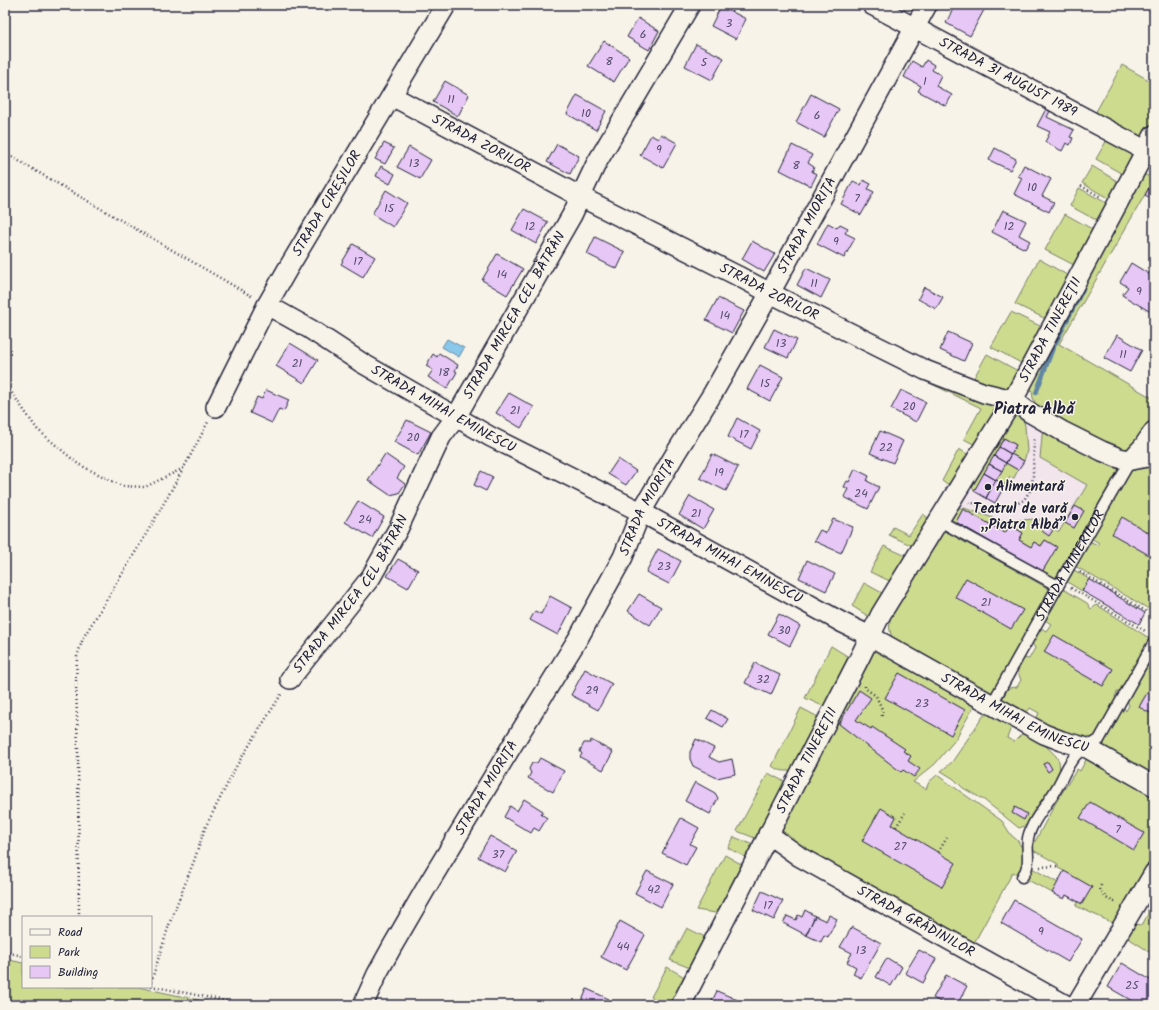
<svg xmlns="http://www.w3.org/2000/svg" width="1159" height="1010" font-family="Kalam,sans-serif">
	<rect width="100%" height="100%" fill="#f7f3e8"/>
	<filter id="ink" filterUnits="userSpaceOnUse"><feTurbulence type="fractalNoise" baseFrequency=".025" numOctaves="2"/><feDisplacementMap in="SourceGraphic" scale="8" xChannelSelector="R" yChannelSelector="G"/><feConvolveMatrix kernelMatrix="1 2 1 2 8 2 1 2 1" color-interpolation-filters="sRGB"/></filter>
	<g filter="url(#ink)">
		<path fill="#f2e6ec" d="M1014,408L1119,469L1055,579L950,519Z"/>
		<path fill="#cddb8f" stroke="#787e65" d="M1122,65L1154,83V127L1144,138L1136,139L1093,117Z
			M1108,138L1134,152L1136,158L1126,176L1096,159Z
			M1092,166L1122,184L1113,201L1082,183Z
			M1137,172L1154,178V179L1059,344L1154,399V421L1140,443L1122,454L1038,409L1033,398L1031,386Z
			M1079,188L1110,205L1101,219H1094L1070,206Z
			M1065,214L1092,229L1094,234L1078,263L1074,265L1045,250Z
			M1039,259L1067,275L1069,279L1046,319L1015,304Z
			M777,306L1003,405L979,447L964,439L981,408L860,349Z
			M1011,312L1042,327L1023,364L991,347Z
			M987,354L1018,371L1010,389L1005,391L971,383Z
			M1014,408L1022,413L1025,426L1027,451L1024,461L1011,454L1016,445L1004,438L974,491L971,484Z
			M1043,425L1119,469L1055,579L1042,572L1056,547L1045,540L1041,546L1034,542L1031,547L1019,540L1023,533L1010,525L1005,533L963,509L956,522L950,519L956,508H964L1002,521L1037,519L1043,521L1059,532L1087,485L1040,458Z
			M959,449L972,457L951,483L946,484L942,481Z
			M1154,462V612L1075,566L1089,541L1098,545L1099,543L1091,538L1111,500H1114L1117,496L1115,493L1133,464Z
			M1006,463L1018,470L1014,478L1010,477L1005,485L996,480Z
			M923,514L927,517L929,527L917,548L889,535L893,527L909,535Z
			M943,530L1051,590L993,692L989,694L895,643C887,630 889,622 893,609Z
			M884,546L904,555L905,560L892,582L870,572Z
			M1074,570L1089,579L1082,591L1067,582Z
			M864,583L884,594L871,614L868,616L852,606Z
			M1063,589L1087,603L1091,609L1097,605L1149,638L1151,643L1122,693L1117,692L1115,697L1117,702L1100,732L1089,743L1035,721L1039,713L1030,708L1025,715L1019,712L1021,709L1002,699L1008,688L1017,687L1021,680L1017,670L1023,658L1029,659L1035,648L1032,643L1041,628L1046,631L1051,624L1045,620Z
			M831,646L852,659L827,708L805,698Z
			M879,649L974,703L973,708L955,740L935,764L913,782L926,789L929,782L937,775L1002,821L1011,835L1018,841L1023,850L1024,857L1023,869L1019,875L1013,872L974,943L971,945L784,837L782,831V823L872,650Z
			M1154,655V775L1104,746V740L1122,705L1126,711L1129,705L1126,699L1138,677H1141Z
			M801,708L822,719L793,770C785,772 779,771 772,766Z
			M994,714L1012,725L1007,738L1014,742L1025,731L1044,744L1056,756L1059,761L1060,771L1056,781L1030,824L1019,828L984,800L963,788L954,779L941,771L952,762L984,715Z
			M1088,756L1154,796V859L1115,924L1076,906L1078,902L1066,895L1064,899L1026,879L1032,868L1058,883L1064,871L1058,868V864L1031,849L1055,804L1077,769L1080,771Z
			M768,773L785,782L760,840L737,831Z
			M734,837L756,846L749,859L728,848Z
			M725,855L746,867L722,914L696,910Z
			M1154,891V953L1153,954L1125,936L1132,924L1142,925L1148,914V907L1150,897Z
			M687,928L709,939L690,968L670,960Z
			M5,959L23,963V987H138L222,1005H23L5,1002Z
			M667,967L688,979L674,1005H664L651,997Z"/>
		<path fill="#8ac8eb" stroke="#6086a5" d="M447,339L464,348L459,357L442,347Z"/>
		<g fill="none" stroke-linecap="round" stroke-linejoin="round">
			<path stroke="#6086a5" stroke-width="4.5" d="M1036,393L1053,348L1083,289"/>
		</g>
		<path fill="#e6c7f5" stroke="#22223b" d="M955,5H969L974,8L976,5L984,10L970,36L946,23Z
			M721,6L746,19L736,39L711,26Z
			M638,18L659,31L649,50L627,37Z
			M604,41L629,57L614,82L588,66Z
			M696,44L724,58L712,80L685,66Z
			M926,60L934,65L932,70L941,75L936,86L952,95L946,106L918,91L921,86L904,77L912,61L922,67Z
			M445,81L469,95L458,116L433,102Z
			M811,94L839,109L824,137L796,122Z
			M577,95L606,111L596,130L567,114Z
			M1046,109L1050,111L1047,117L1074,130L1070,137L1073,138L1070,145L1066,143L1062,151L1045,142L1050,132L1037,126Z
			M661,134L677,143L663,168L640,155L651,135L658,139Z
			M384,143L394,148L385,164L375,159Z
			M557,144L579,156L570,174L547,162Z
			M792,145L812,155L808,163L814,167L812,172L817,174L811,186L780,170Z
			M409,147L431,160L420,179L397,167Z
			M995,148L1016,159L1010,170L989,160Z
			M1024,165L1051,179L1042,196L1054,202L1049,212L1014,194L1022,178L1018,176Z
			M381,166L395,174L390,184L376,176Z
			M863,180L871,184L868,189L874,192L861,215L841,204L853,181L861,185Z
			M1152,182L1154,184V200L1145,195Z
			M386,190L407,203L393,227L372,214Z
			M524,209L548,222L536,244L512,230Z
			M1003,210L1026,221L1019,235L1030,241L1025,249L992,232Z
			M828,223L837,228L840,224L848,228L845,233L855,238L844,258L817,244Z
			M595,237L625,252L617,269L587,254Z
			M752,241L775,254L764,272L742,259Z
			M353,244L375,257L363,277L341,264Z
			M497,254L523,269L507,295L482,280Z
			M1131,263L1154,277V314L1122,295L1128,287L1120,282Z
			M806,268L830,280L821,298L797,285Z
			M924,287L943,297L936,309L918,299Z
			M718,298L744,311L732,333L706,320Z
			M774,329L797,340L788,358L765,347Z
			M948,332L972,343L964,361L940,350Z
			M1117,335L1142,350L1130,372L1104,358Z
			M290,343L318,360L304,383L276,366Z
			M439,353L458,365L455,371L457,372L447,389L428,377L433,370L426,366L433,354L437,357Z
			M760,365L783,377L770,401L747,389Z
			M266,390L289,400L284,411L279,409L272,423L250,413L257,397L262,399Z
			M901,390L926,402L916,422L891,409Z
			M509,393L534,407L521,428L496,413Z
			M737,418L760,431L751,449L728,437Z
			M407,420L431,432L418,455L394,442Z
			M880,431L903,441L893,463L870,453Z
			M1004,438L1016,445L1011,454L999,447Z
			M999,447L1011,454L1006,463L994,456Z
			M385,454L404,467L397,478L405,484L399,493L390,495L368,480Z
			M712,454L738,467L726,491L700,478Z
			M1011,454L1024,461L1018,470L1006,463Z
			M994,456L1006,463L1002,471L989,464Z
			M618,459L636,471L626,485L608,474Z
			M989,464L1002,471L996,480L984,473Z
			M855,469L869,476L867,481L879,487L868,509L844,497L848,489L844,487L847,481L849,482Z
			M481,471L493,477L486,491L474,485Z
			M984,473L996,480L986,498L974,491Z
			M996,480L1005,485L995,503L986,498Z
			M690,496L714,510L703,529L679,515Z
			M358,501L384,517L372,538L345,522Z
			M1075,506L1084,511L1074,528L1065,523Z
			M963,509L1005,533L1010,525L1023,533L1019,540L1031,547L1034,542L1041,546L1045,540L1057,547L1042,572L956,522Z
			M1122,517L1154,536V558L1112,534Z
			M833,519L853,527L841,553L814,541L820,530L826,533Z
			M1046,526L1053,530L1049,536L1042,531Z
			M658,549L681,561L669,584L646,572Z
			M398,559L418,570L408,588L387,576Z
			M807,560L835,574L826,591L799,578Z
			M966,578L1023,610L1011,629L955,597Z
			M1089,579L1145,613L1139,624L1082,591Z
			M639,594L661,607L650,625L628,611Z
			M550,596L572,608L558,635L530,620L535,611L541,614Z
			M779,614L800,626L790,646L768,634Z
			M1054,635L1113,669L1103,686L1044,652Z
			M755,663L780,675L771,695L745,683Z
			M585,669L612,684L598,710L571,695Z
			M899,673L965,710L951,735L885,698Z
			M859,690L871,698L856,720L871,729L872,727L905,749L903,751L911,756L908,761L920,769L914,777L903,770L901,772L839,724Z
			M1148,691L1154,694V715L1139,707Z
			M712,710L728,719L723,727L707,718Z
			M696,739L714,748L709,757L719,762L732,759L735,774L717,778L693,766L690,759V752Z
			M591,740L613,752L603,770L580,757L582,754L580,751L584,743H590Z
			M540,758L564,771L553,792L528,778L531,773L529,769L532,763H537Z
			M1048,762L1052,769L1048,772L1043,764Z
			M695,782L715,793L718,798L710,814L685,801Z
			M524,799L543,811L541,814L547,818L539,831L534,828L531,833L504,817L510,806L517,811Z
			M1090,802L1144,833L1134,850L1080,818Z
			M1015,807L1027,814L1024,820L1012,813Z
			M881,808L896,817L892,825L956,863L942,887L862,841Z
			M681,818L699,828L690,844L696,847L686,865L662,853Z
			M490,836L517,851L505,872L478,857Z
			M647,871L673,884L661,907L635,893Z
			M1064,871L1092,887L1082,904L1066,895L1064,899L1052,893Z
			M762,891L783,901L774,920L753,910Z
			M1014,900L1082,939L1068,962L1001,923Z
			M805,910L815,916L806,935L783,923L787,916L796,920L798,915L802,917Z
			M829,915L837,919L828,937L824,935L821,942L806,935L815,916L826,921Z
			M620,921L645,935L626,970L601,957Z
			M852,927L881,943L861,978L853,974L856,967L847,962L852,953L840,947Z
			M919,950L936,959L923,983L905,973Z
			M887,958L902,967L891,986L876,977Z
			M1122,963L1154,982V1005H1139L1108,987Z
			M946,975L967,986L957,1005H946L933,998Z
			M587,989L609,999L607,1005H580Z
			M717,991L742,1002L741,1005H710Z"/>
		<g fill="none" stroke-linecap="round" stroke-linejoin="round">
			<defs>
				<g id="service">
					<path d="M938,520L1058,586"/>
					<path id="s1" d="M992,704L1058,586L1131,460"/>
					<path d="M1022,877C1032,864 1026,852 1028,838C1032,819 1050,802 1059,784C1065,773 1067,765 1076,755C1080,751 1093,744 1099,740L1154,642"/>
				</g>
				<g id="minor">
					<path id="s2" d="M872,5L1145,150"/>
					<path id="s3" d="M392,96L581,197L738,276L770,293L925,370L984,393L1013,400L1029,412L1062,431L1102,451L1119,458L1131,460L1148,457H1154"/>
					<path id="s4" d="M267,305L310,329L362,363L491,437L641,512L843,623L870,636L1044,734L1062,741L1087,748L1154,786"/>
					<path id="s5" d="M216,407L267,305L287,270L446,5"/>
					<path d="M1131,460L1143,447L1154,431"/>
					<path id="s6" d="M290,679L371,577L398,529L441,437L456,417L572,215L596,164L690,5"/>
					<path id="s7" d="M768,834L800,857L1066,1005"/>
					<path id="s8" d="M363,1005L377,974L393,945L429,883L513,744L579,637L623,557L641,512L677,451L713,393L770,293L927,5"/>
					<path id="s9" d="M681,1005L860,657L881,614L1013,400L1154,135"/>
					<path d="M1076,1005L1154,873"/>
				</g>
			</defs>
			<use href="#service" stroke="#22223b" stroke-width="13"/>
			<use href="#minor" stroke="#22223b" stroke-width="22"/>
			<path stroke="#22223b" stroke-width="2.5" stroke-dasharray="1 3" stroke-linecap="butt" d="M5,153L253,297
				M1081,186L1101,197
				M5,383L37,429L78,464L122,486L145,487L184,468
				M969,502L997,510L1008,508L1024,500L1031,489L1033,476L1034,436
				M1080,572L1154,616
				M1071,588L1147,632
				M865,686V688L876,696L882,709V718
				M896,827L905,813
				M938,852L947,838
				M1040,867L1058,866
				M1101,885L1100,890L1106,898L1117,903
				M79,917L78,752L76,683L77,657L83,638C127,567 170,496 208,422
				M5,952L23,956
				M151,982L170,922L194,861L205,828L237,765L282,693
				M151,986L246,1005"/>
			<use href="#service" stroke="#f7f3e8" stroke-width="10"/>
			<use href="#minor" stroke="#f7f3e8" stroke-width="19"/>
		</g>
	</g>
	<g fill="#22223b" stroke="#f7f3e8" stroke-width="1.5">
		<circle cx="988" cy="487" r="4"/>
		<circle cx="1075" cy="517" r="4"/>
	</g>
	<g text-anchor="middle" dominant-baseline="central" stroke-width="3" stroke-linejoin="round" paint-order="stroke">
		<g font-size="12" fill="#534b6a">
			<text x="729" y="23">3</text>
			<text x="643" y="34">6</text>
			<text x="609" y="61">8</text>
			<text x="704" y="62">5</text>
			<text x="925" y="81">1</text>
			<text x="451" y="99">11</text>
			<text x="586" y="113">10</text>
			<text x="817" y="115">6</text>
			<text x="659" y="149">9</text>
			<text x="414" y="163">13</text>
			<text x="796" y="165">8</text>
			<text x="1032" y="187">10</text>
			<text x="857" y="198">7</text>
			<text x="389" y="208">15</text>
			<text x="530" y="226">12</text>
			<text x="1009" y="226">12</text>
			<text x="836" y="241">9</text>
			<text x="358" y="261">17</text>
			<text x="502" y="274">14</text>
			<text x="814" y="283">11</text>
			<text x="1139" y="291">9</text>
			<text x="725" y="315">14</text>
			<text x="781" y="343">13</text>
			<text x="1123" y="354">11</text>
			<text x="297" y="363">21</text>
			<text x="444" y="372">18</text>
			<text x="765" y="383">15</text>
			<text x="909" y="406">20</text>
			<text x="515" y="410">21</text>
			<text x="744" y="434">17</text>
			<text x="413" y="437">20</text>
			<text x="886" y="447">22</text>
			<text x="719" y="472">19</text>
			<text x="861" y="493">24</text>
			<text x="696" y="513">21</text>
			<text x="365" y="519">24</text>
			<text x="664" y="566">23</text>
			<text x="986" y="602">21</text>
			<text x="784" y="630">30</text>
			<text x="763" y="679">32</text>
			<text x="592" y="690">29</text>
			<text x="922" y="703">23</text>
			<text x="1118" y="829">7</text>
			<text x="900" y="846">27</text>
			<text x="498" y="854">37</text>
			<text x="654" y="889">42</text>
			<text x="768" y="905">17</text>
			<text x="1041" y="931">9</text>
			<text x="623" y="946">44</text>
			<text x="861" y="950">13</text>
			<text x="1132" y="985">25</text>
		</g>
		<g font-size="14" fill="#22223b" stroke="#f7f3e8">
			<text stroke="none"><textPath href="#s2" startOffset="154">STRADA 31 AUGUST 1989</textPath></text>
			<text stroke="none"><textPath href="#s3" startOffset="101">STRADA ZORILOR</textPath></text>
			<text stroke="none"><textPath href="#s5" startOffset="232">STRADA CIREŞILOR</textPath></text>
			<text stroke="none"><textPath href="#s8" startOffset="898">STRADA MIORIŢA</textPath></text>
			<text stroke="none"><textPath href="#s3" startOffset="425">STRADA ZORILOR</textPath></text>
			<text stroke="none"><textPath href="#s6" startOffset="429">STRADA MIRCEA CEL BĂTRÂN</textPath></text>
			<text stroke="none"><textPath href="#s9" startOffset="770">STRADA TINEREŢII</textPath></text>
			<text stroke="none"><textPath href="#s4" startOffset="205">STRADA MIHAI EMINESCU</textPath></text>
			<text stroke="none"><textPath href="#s8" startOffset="574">STRADA MIORIŢA</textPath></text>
			<text stroke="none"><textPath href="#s4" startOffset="529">STRADA MIHAI EMINESCU</textPath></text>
			<text stroke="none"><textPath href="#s1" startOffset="159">STRADA MINERILOR</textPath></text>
			<text stroke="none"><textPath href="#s6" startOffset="105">STRADA MIRCEA CEL BĂTRÂN</textPath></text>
			<text stroke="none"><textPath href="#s4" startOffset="853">STRADA MIHAI EMINESCU</textPath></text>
			<text stroke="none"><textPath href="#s9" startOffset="275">STRADA TINEREŢII</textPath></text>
			<text stroke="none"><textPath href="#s8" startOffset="250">STRADA MIORIŢA</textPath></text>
			<text stroke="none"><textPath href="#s7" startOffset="172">STRADA GRĂDINILOR</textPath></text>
		</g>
		<g font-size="14" font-weight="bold" fill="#22223b" stroke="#f7f3e8" text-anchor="start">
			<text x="996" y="487">Alimentară</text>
			<text x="1067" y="509" text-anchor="end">Teatrul de vară<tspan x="1067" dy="16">„Piatra Albă”</tspan></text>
		</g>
		<g font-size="16" font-weight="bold" fill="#22223b" stroke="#f7f3e8">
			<text x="1034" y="409">Piatra Albă</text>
		</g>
	</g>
	<rect width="1159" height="1010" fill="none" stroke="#f7f3e8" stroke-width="20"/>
	<rect x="10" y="10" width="1139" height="990" fill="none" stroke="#22223b" stroke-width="1.5" filter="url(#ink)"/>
	<rect x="22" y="916" width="130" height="72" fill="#f7f3e8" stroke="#a29fa3"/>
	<rect x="30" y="929" width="20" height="6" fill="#f7f3e8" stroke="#a29fa3"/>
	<text x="58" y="936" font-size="12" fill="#22223b">Road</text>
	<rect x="30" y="946" width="20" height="12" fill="#cddb8f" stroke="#a29fa3"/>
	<text x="58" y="956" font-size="12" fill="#22223b">Park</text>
	<rect x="30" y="966" width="20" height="12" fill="#e6c7f5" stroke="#a29fa3"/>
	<text x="58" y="976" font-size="12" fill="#22223b">Building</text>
</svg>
